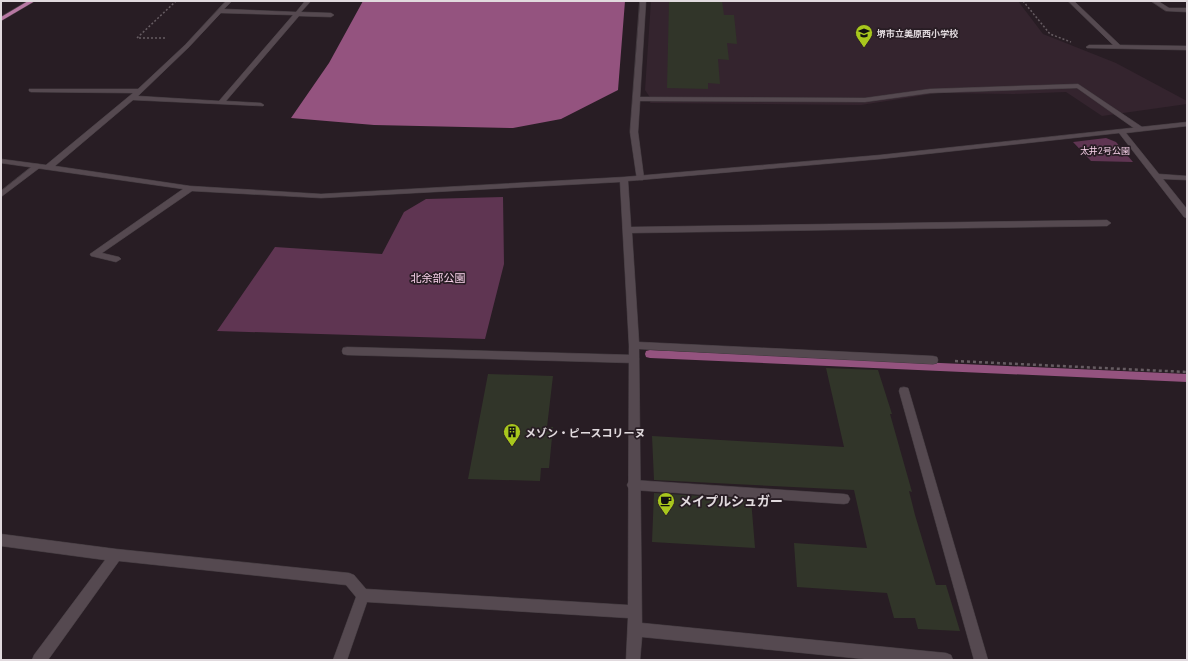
<svg xmlns="http://www.w3.org/2000/svg" width="1188" height="661" font-family="Barlow,'Noto Sans JP',sans-serif">
	<rect width="100%" height="100%" fill="#281d24"/>
	<path fill="#34242e" d="M651,1H1018L1043,34L1116,63L1187,101V104L1102,116L1066,92L1014,94L938,93L861,105L650,103L651,99L645,90Z"/>
	<path fill="#5f3552" d="M1106,138L1116,142L1133,162L1091,161L1073,142Z
		M503,197L504,264L485,339L217,331L275,247L382,254L404,212L426,199Z"/>
	<path fill="#94537f" d="M363,1H625L618,90L561,119L513,128L374,125L291,118L329,63Z"/>
	<g fill="none" stroke-linecap="round" stroke-linejoin="round">
		<path fill="#94537f" fill-rule="evenodd" d="M650,350L1187,374V382L650,358L646,357L645,354L646,351Z"/>
	</g>
	<path fill="#313529" d="M669,1H722L724,15H734L737,44L727,43L729,60L718,59L720,84L708,83V89L667,88Z
		M826,368L878,370L892,414H890L912,492L909,491L915,515L936,585H946L960,631L918,629L915,618H894L887,593L797,587L794,543L867,548L854,490L654,480L652,436L844,447Z
		M488,374L553,376L547,427H553L549,468H541L540,481L468,479Z
		M654,493L751,499L755,548L652,542Z"/>
	<g fill="none" stroke-linecap="round" stroke-linejoin="round">
		<defs>
			<path id="service" d="M640,1H646L640,97L865,98L930,89L1078,84L1145,129L1138,131L1077,88L930,93L865,102L640,101L638,132L644,178L643,180H637L630,132Z
				M35,164H38L42,166L1,197V191Z
				M347,347L634,355L638,356L639,359L638,362L634,363L347,355L343,354L342,351L343,348Z
				M633,480L844,494L848,495L850,499L848,503L844,504L633,490L629,489L627,485L629,481Z"/>
			<path id="minor" d="M226,1H232L224,9L296,12L305,1H311L301,12L331,13L334,15L331,17L299,16L226,101L261,103L264,105L263,106L133,100L55,166L190,186L321,194L624,177L880,155L1187,122V126L1126,133L1159,174L1187,176V180L1163,179L1187,209V218L1184,217L1119,133L880,159L628,181L631,227L1107,220L1111,223L1107,226L632,233L639,342L933,356L937,357L938,360L937,363L933,364L639,349L642,623L946,653L951,655L953,660H874L642,637L640,660H626L628,618L367,602L347,660H333L356,597L346,585L119,561L48,660H32L34,655L105,560L1,546V534L116,549L349,573L354,575L366,589L628,605L629,345L620,182L321,198L192,191L102,253L119,257L121,259L116,262L91,256L90,254L183,189L1,163V159L46,165L133,93L31,92L29,91V89H138L185,45ZM221,13L293,15L219,101L138,96L189,47Z
				M1068,1H1074L1120,45L1187,46V50L1087,48L1086,47L1089,45H1113Z
				M1151,1H1158L1169,8H1187V12L1166,11Z
				M904,387L908,388L909,391L988,660H974L899,391L900,388Z"/>
			<path id="primary" d="M28,1H35L1,21V17Z"/>
		</defs>
		<use href="#service" stroke="#423a3f" stroke-width="1"/>
		<use href="#minor" stroke="#423a3f" stroke-width="1"/>
		<use href="#primary" stroke="#423a3f" stroke-width="1"/>
		<path stroke="#665c62" stroke-width="1.5" stroke-dasharray="2 2" stroke-linecap="butt" d="M1023,1L1050,34L1071,42
			M165,38H137L176,1"/>
		<path stroke="#665c62" stroke-width="2.5" stroke-dasharray="3 3" stroke-linecap="butt" d="M955,361L1187,372"/>
		<use href="#service" fill="#554950" fill-rule="evenodd"/>
		<use href="#minor" fill="#554950" fill-rule="evenodd"/>
		<use href="#primary" fill="#b778a3" fill-rule="evenodd"/>
	</g>
	<defs>
		<symbol id="school-pin" viewBox="-11 -11 22 30"><path d="M0 17L-7.5 6A9.5 9.5 0 1 1 7.5 6Z" fill="#a8c71d" stroke="#281d24"/><path d="M0-5L7-2L0 1L-7-2ZM-4 1L0 2.5L4 1V4Q0 6-4 4Z" fill="#111"/></symbol>
		<symbol id="building-pin" viewBox="-11 -11 22 30"><path d="M0 17L-7.5 6A9.5 9.5 0 1 1 7.5 6Z" fill="#a8c71d" stroke="#281d24"/><path d="M-4-6H4V6H1V3H-1V6H-4ZM-2.5-4.3h1.7v1.8h-1.7ZM.8-4.3h1.7v1.8H.8ZM-2.5-1h1.7V.8h-1.7ZM.8-1h1.7V.8H.8Z" fill="#111"/></symbol>
		<symbol id="cafe-pin" viewBox="-11 -11 22 30"><path d="M0 17L-7.5 6A9.5 9.5 0 1 1 7.5 6Z" fill="#a8c71d" stroke="#281d24"/><path d="M-5.5-4.5H6V0H3Q3 3.5 0 3.5H-2.5Q-5.5 3.5-5.5 0ZM3-3.2v2h1.7v-2ZM-6 4.5H4V6H-6Z" fill="#111"/></symbol>
	</defs>
	<g fill-rule="evenodd">
		<use href="#school-pin" x="854" y="23" width="20" height="27"/>
		<use href="#building-pin" x="502" y="422" width="20" height="27"/>
		<use href="#cafe-pin" x="656" y="491" width="20" height="27"/>
	</g>
	<g text-anchor="middle" dominant-baseline="central" stroke-width="3.5" stroke-linejoin="round" paint-order="stroke">
		<g font-size="9" font-weight="bold" fill="#e1dade" stroke="#281d24" text-anchor="start">
			<text x="877" y="33">堺市立美原西小学校</text>
		</g>
		<g font-size="9" fill="#f9d3eb" stroke="#281d24">
			<text x="1105" y="150">太井2号公園</text>
		</g>
		<g font-size="11" fill="#f9d3eb" stroke="#281d24">
			<text x="438" y="277">北余部公園</text>
		</g>
		<g font-size="11" font-weight="bold" fill="#e1dade" stroke="#281d24" text-anchor="start">
			<text x="525" y="432">メゾン・ピースコリーヌ</text>
		</g>
		<g font-size="13" font-weight="bold" fill="#e1dade" stroke="#281d24" text-anchor="start">
			<text x="679" y="501">メイプルシュガー</text>
		</g>
	</g>
	<rect width="1188" height="661" fill="none" stroke="#e1dade" stroke-width="4"/>
</svg>
